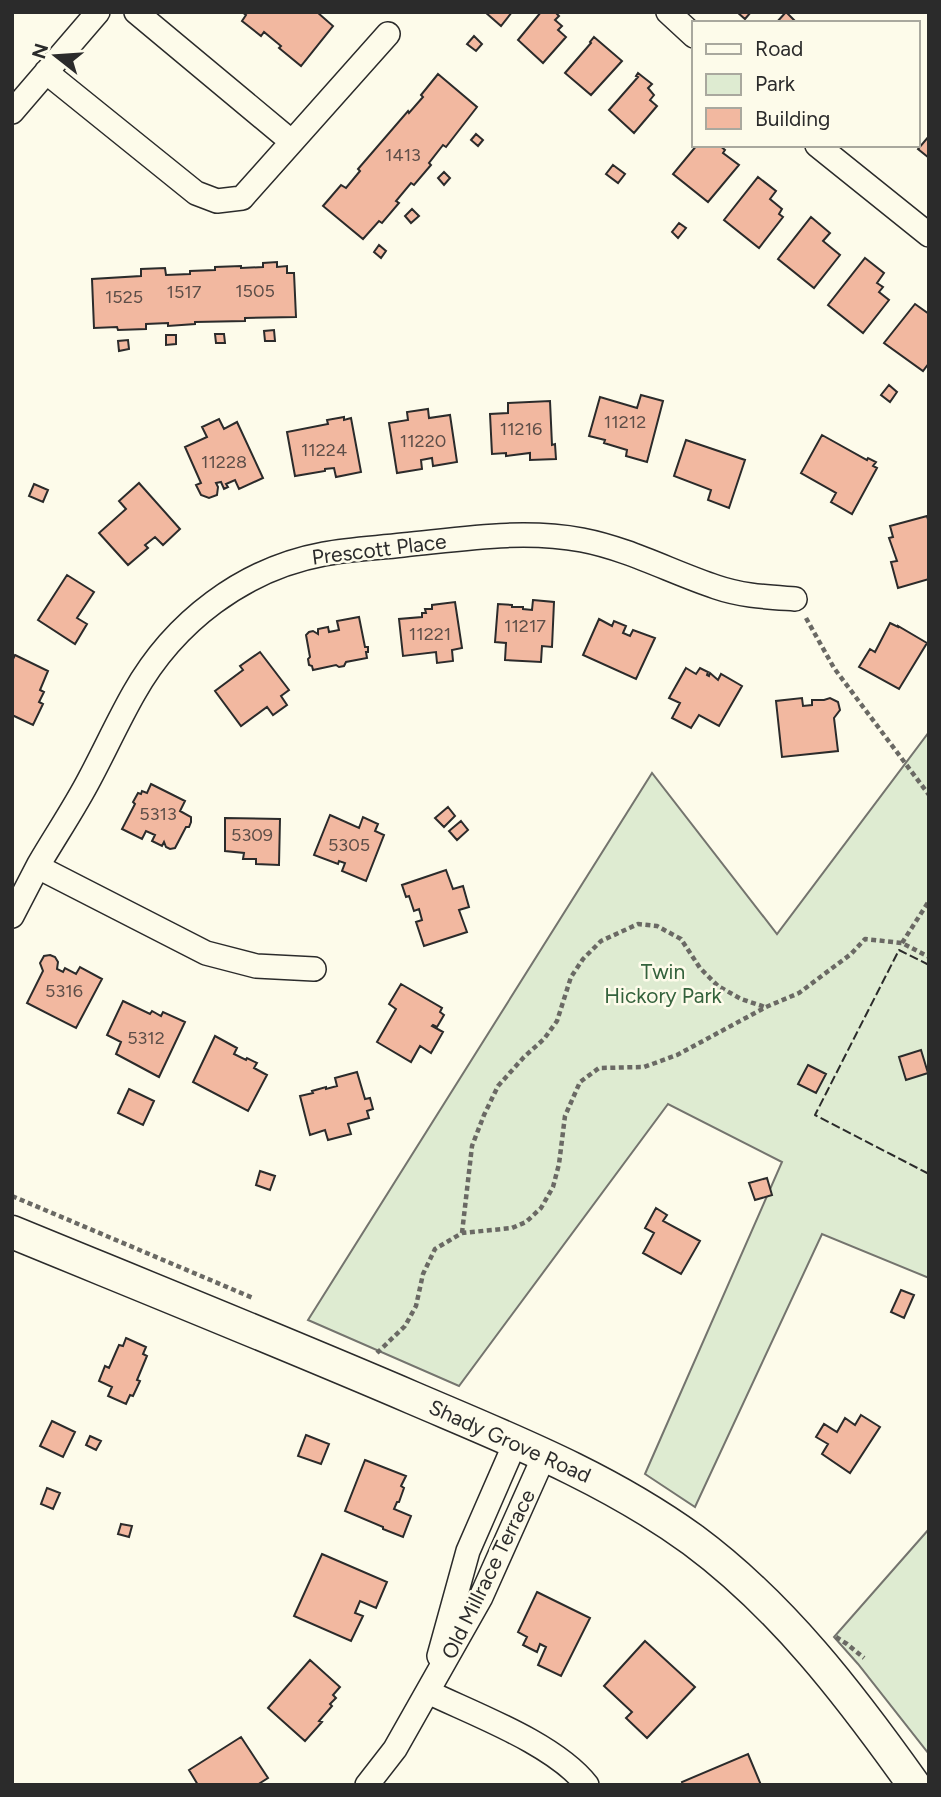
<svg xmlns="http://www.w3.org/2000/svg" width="941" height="1797" font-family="Figtree,sans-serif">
	<rect width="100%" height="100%" fill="#fdfbea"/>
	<path fill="#deebd1" stroke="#74746e" stroke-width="2" d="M929,732V1278L822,1234L695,1507L645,1474L782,1162L668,1104L459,1386L308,1320L652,773L777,934Z
		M929,1529V1754L858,1664L834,1637Z"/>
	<path fill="#f2b8a0" stroke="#2b2b2b" stroke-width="2" d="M242,12H317L333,26L301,66L279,48L281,46L264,32L261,36L242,21L246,15Z
		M485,12H512L501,26Z
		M541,12H555L559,16L555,20L562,26L558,30L566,37L543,63L518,40Z
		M737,12H751L745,19Z
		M786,12L795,21L794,23H776Z
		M474,36L482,44L476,51L467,44Z
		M594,37L622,61L591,95L565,73L591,43L590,42Z
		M638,73L652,84L648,88L654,95L650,100L657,106L634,133L609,110L638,77L636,76Z
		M438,74L477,107L446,147L443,145L429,163L431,165L414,185L411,183L396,201L399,203L382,223L379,221L363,239L323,206L341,185L346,188L360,171L358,169L408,111L409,113L423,97L421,95Z
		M476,134L483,140L478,146L471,140Z
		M929,136V158L918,149Z
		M697,145H719L725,150L723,153L739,165L708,202L673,174Z
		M613,165L625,174L618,183L606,174Z
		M444,172L450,178L444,185L438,178Z
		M758,177L776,191L770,199L782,209L779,214L783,217L759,248L724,220Z
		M412,209L419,216L411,223L405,216Z
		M811,217L830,233L823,241L840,255L814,288L778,259Z
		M679,223L686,228L678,238L672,232Z
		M379,245L386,251L381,258L374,252Z
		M865,258L884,273L877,283L883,287L879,292L889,300L863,333L828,305Z
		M277,262V267L287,266V273H294L296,317L245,318V321L195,322V324L168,326V323L146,324V329L118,330L117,327L94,328L92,279L141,276V269L165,268L166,275L190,274V271L215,270V267L241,266V268L263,267V263Z
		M915,304L929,314V363L923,371L884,343Z
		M274,330L275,341H265L264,331Z
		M215,334H224L225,343H216Z
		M166,335H176V344L166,345Z
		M128,340L129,349L119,351L118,341Z
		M889,385L897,392L890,402L881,395Z
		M641,395L663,401L647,462L626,456L627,450L604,443L605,440L589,436L600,397L637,408Z
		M550,401L552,445L555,444L556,459L530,460V453L506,456V453L492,454L490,414L508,413V403Z
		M428,409L429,418L450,415L457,462L433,466L432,458L421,460L422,469L397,473L389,423L408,420L407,412Z
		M344,417V420L351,418L361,472L336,477L334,468L325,469V471L295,476L287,432L328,424L327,420Z
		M219,419L224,429L237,422L263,478L239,489L235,480L226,484L228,487L224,489L221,482L216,483L218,487L217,495L209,498L201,495L196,485L201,483L185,447L207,437L202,427Z
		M822,435L867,460L868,458L876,462L873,466L877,468L852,514L831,502L836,493L801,473Z
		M686,440L745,460L729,508L708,500L711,490L674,476Z
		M139,483L180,529L163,545L155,537L145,545L148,548L128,565L99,533L126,509L119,501Z
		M34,484L48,490L43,502L29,496Z
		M927,516L929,523V579L898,588L891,562L897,561L889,538L893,537L890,526Z
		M67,575L94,592L77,618L87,624L75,644L38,620Z
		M533,600L554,602L552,647L542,646L541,662L505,660L506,643L495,642L498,604L512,605V607H523V609L532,610Z
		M455,602L462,648L452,650L453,661L437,663L436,652L403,656L399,619L422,617V613H426L425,609H432V605Z
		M359,617L365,647H368V652H366L367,658L346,662L344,666L339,667L336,665L313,670L312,666L309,665L308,659L310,657L306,635L309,632L313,631L318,634V629L328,627L329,632L339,630L337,621Z
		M599,619L612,626L614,621L626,626L623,633L630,636L633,630L655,638L636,679L583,655Z
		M890,623L898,627V626L927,643L899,689L859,667L870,649L875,652Z
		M260,652L289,690L281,696L287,705L273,715L267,707L241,726L215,691L243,670L240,666Z
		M15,655L48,671L40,690L44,692L39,702L43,704L33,725L12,715V661Z
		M686,668L696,674L700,668L708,672L707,675L709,676L710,673L718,680L721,674L742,686L719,726L699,715L691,728L672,718L680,703L669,698Z
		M802,698L803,706L812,705V700H824L830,698L838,702L840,710L834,718L838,751L782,757L776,701Z
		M151,784L185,801L180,811L191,817V822L189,827H186L175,848L170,849L166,847L164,842L162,846L152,841L155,835L146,831L142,839L122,829L135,804L133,802L138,793L141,794L142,791L147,793Z
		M448,807L455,816L444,827L435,818Z
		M330,815L359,828L363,817L378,824L375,831L384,835L366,881L342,871L345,863L339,861L338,864L314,855Z
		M225,818L280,819L279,865L256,864V859H243L244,853L225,851Z
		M461,821L468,830L457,840L449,831Z
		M446,870L453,889L463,886L469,907L459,910L467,932L424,946L416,922L422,920L419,909L414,911L409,896L406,897L402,885Z
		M50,955L55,957L58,962L57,969L63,972L65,968L76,974L80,967L102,979L76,1028L27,1003L43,971L40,963L44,956Z
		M401,984L442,1008L440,1012L444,1015L437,1027L433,1025L432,1026L443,1032L431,1053L420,1046L411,1062L377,1042L396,1009L389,1004Z
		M123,1001L150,1014L152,1011L161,1016L163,1012L185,1022L159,1077L116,1054L121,1042L107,1035Z
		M215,1036L237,1048L234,1054L246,1060L247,1058L257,1063L254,1068L267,1075L248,1111L193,1082Z
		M921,1050L928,1073L906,1080L899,1057Z
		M808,1065L826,1074L816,1093L798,1084Z
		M357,1072L365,1099L370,1098L373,1109L367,1111L369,1118L348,1124L351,1134L328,1140L325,1130L310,1135L300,1096L313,1093L312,1091L326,1087V1089L337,1086L335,1078Z
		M129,1089L154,1101L143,1125L118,1113Z
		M260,1171L275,1176L270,1190L256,1185Z
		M767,1178L772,1195L755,1200L749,1183Z
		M656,1208L667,1215L663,1221L700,1241L681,1274L643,1253L654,1233L645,1228Z
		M901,1290L914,1295L904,1318L891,1312Z
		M126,1338L146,1347L143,1354L147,1356L137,1380L140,1381L133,1396L130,1395L126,1404L108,1396L112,1387L99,1381L105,1366L109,1368L119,1345L123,1346Z
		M861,1415L880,1427L850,1473L822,1454L828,1444L816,1437L824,1424L837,1432L845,1418L855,1425Z
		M52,1421L75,1432L63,1457L40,1446Z
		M306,1435L329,1444L321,1464L298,1456Z
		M90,1436L101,1441L96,1450L86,1445Z
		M365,1460L406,1476L401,1486L404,1488L399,1502H397L394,1509L411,1516L403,1537L383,1529V1527L345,1511Z
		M47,1488L60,1493L53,1509L41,1504Z
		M121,1524L132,1526L129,1537L118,1534Z
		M322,1554L387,1582L376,1608L360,1601L355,1613L363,1616L351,1641L294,1616Z
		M537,1592L590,1618L561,1676L538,1665L546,1647L540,1644L537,1652L523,1645L527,1637L518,1632Z
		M645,1641L695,1687L647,1738L626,1718L632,1712L604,1686Z
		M310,1660L340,1687L333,1695L336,1698L330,1704L332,1706L319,1721L322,1722L305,1741L268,1708Z
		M241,1737L268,1778L257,1785H198L189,1770Z
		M748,1754L761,1785H683L682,1782Z"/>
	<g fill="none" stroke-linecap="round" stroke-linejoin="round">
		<defs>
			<path id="minor" d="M136,12L292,142
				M668,12L694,36
				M46,72L196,193L217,201L242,198L388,34
				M12,112L98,12
				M817,145L929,235
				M38,867L206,953L256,966L314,969
				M12,916C21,899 30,881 39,864C56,835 75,807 90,778C105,750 118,721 134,693C174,622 243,569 324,554C350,549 377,548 403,545C463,539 522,529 582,540C629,549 671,572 716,587C742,596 768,597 795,599
				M439,1656L468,1551L516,1441
				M428,1692C476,1715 555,1744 587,1785
				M367,1785L395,1749L481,1597L545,1454"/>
			<path id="secondary" d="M12,1232C146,1287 280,1341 413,1398C511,1440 606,1477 693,1540C782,1606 850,1695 914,1785"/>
		</defs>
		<use href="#minor" stroke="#2b2b2b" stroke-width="26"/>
		<use href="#secondary" stroke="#2b2b2b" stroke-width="35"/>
		<path stroke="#6a6964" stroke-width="4.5" stroke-dasharray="5 3.5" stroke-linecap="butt" d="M806,618L834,668L929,795
			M902,943L929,901
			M12,1196L253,1298
			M462,1233L472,1146L484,1115L498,1086L524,1057L544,1039L557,1021L571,977L583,959L601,941L638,924L657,926L681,939L700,968L718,986L741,999L765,1007
			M377,1353L405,1326L416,1306L423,1274L435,1249L462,1233L512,1228L526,1222L541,1208L553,1187L559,1164L565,1116L580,1082L599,1068L644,1067L677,1055L766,1007L799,993L851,954L865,939L902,943L929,957
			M836,1637L847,1644L864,1658"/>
		<use href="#minor" stroke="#fdfbea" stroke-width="23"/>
		<use href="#secondary" stroke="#fdfbea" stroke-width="32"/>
		<path stroke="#2b2b2b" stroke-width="2" stroke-dasharray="9 3.5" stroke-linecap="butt" d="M929,965L899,950L815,1115L929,1174"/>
	</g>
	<g text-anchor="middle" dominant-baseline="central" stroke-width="5" stroke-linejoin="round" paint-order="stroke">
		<g font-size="18" fill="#5d4e48">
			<text x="403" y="155">1413</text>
			<text x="255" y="291">1505</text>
			<text x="184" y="292">1517</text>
			<text x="124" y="297">1525</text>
			<text x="625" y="422">11212</text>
			<text x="521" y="429">11216</text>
			<text x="423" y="441">11220</text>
			<text x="324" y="450">11224</text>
			<text x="224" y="462">11228</text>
			<text x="525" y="626">11217</text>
			<text x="430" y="634">11221</text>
			<text x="158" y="814">5313</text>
			<text x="252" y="835">5309</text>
			<text x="349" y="845">5305</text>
			<text x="64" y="991">5316</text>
			<text x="146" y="1038">5312</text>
		</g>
		<g font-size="21" fill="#2b2b2b" stroke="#fdfbea">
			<text transform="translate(379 549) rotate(-7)">Prescott Place</text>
			<text transform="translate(510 1441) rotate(24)">Shady Grove Road</text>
			<text transform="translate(488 1574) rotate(-64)">Old Millrace Terrace</text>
		</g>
		<g font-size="21" fill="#34623c" stroke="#fdfbea">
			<text x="663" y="971">Twin<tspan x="663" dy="24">Hickory Park</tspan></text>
		</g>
	</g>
	<rect width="941" height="1797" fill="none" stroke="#2b2b2b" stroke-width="28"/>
	<rect x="692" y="21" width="228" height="126" fill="#fdfbea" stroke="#a9a89e" stroke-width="2"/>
	<rect x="706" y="44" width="35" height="10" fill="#fdfbea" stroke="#a9a89e" stroke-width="2"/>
	<text x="755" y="56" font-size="21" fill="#2b2b2b">Road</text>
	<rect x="706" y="74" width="35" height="21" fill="#deebd1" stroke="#a9a89e" stroke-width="2"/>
	<text x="755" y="91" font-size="21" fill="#2b2b2b">Park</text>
	<rect x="706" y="108" width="35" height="21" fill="#f2b8a0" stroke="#a9a89e" stroke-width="2"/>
	<text x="755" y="126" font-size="21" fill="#2b2b2b">Building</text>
	<g transform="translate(56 56) rotate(287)" stroke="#fdfbea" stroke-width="5" paint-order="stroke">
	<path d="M0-5L12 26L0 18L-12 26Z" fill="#2b2b2b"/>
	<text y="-10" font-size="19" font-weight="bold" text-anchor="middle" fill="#2b2b2b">N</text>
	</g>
</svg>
